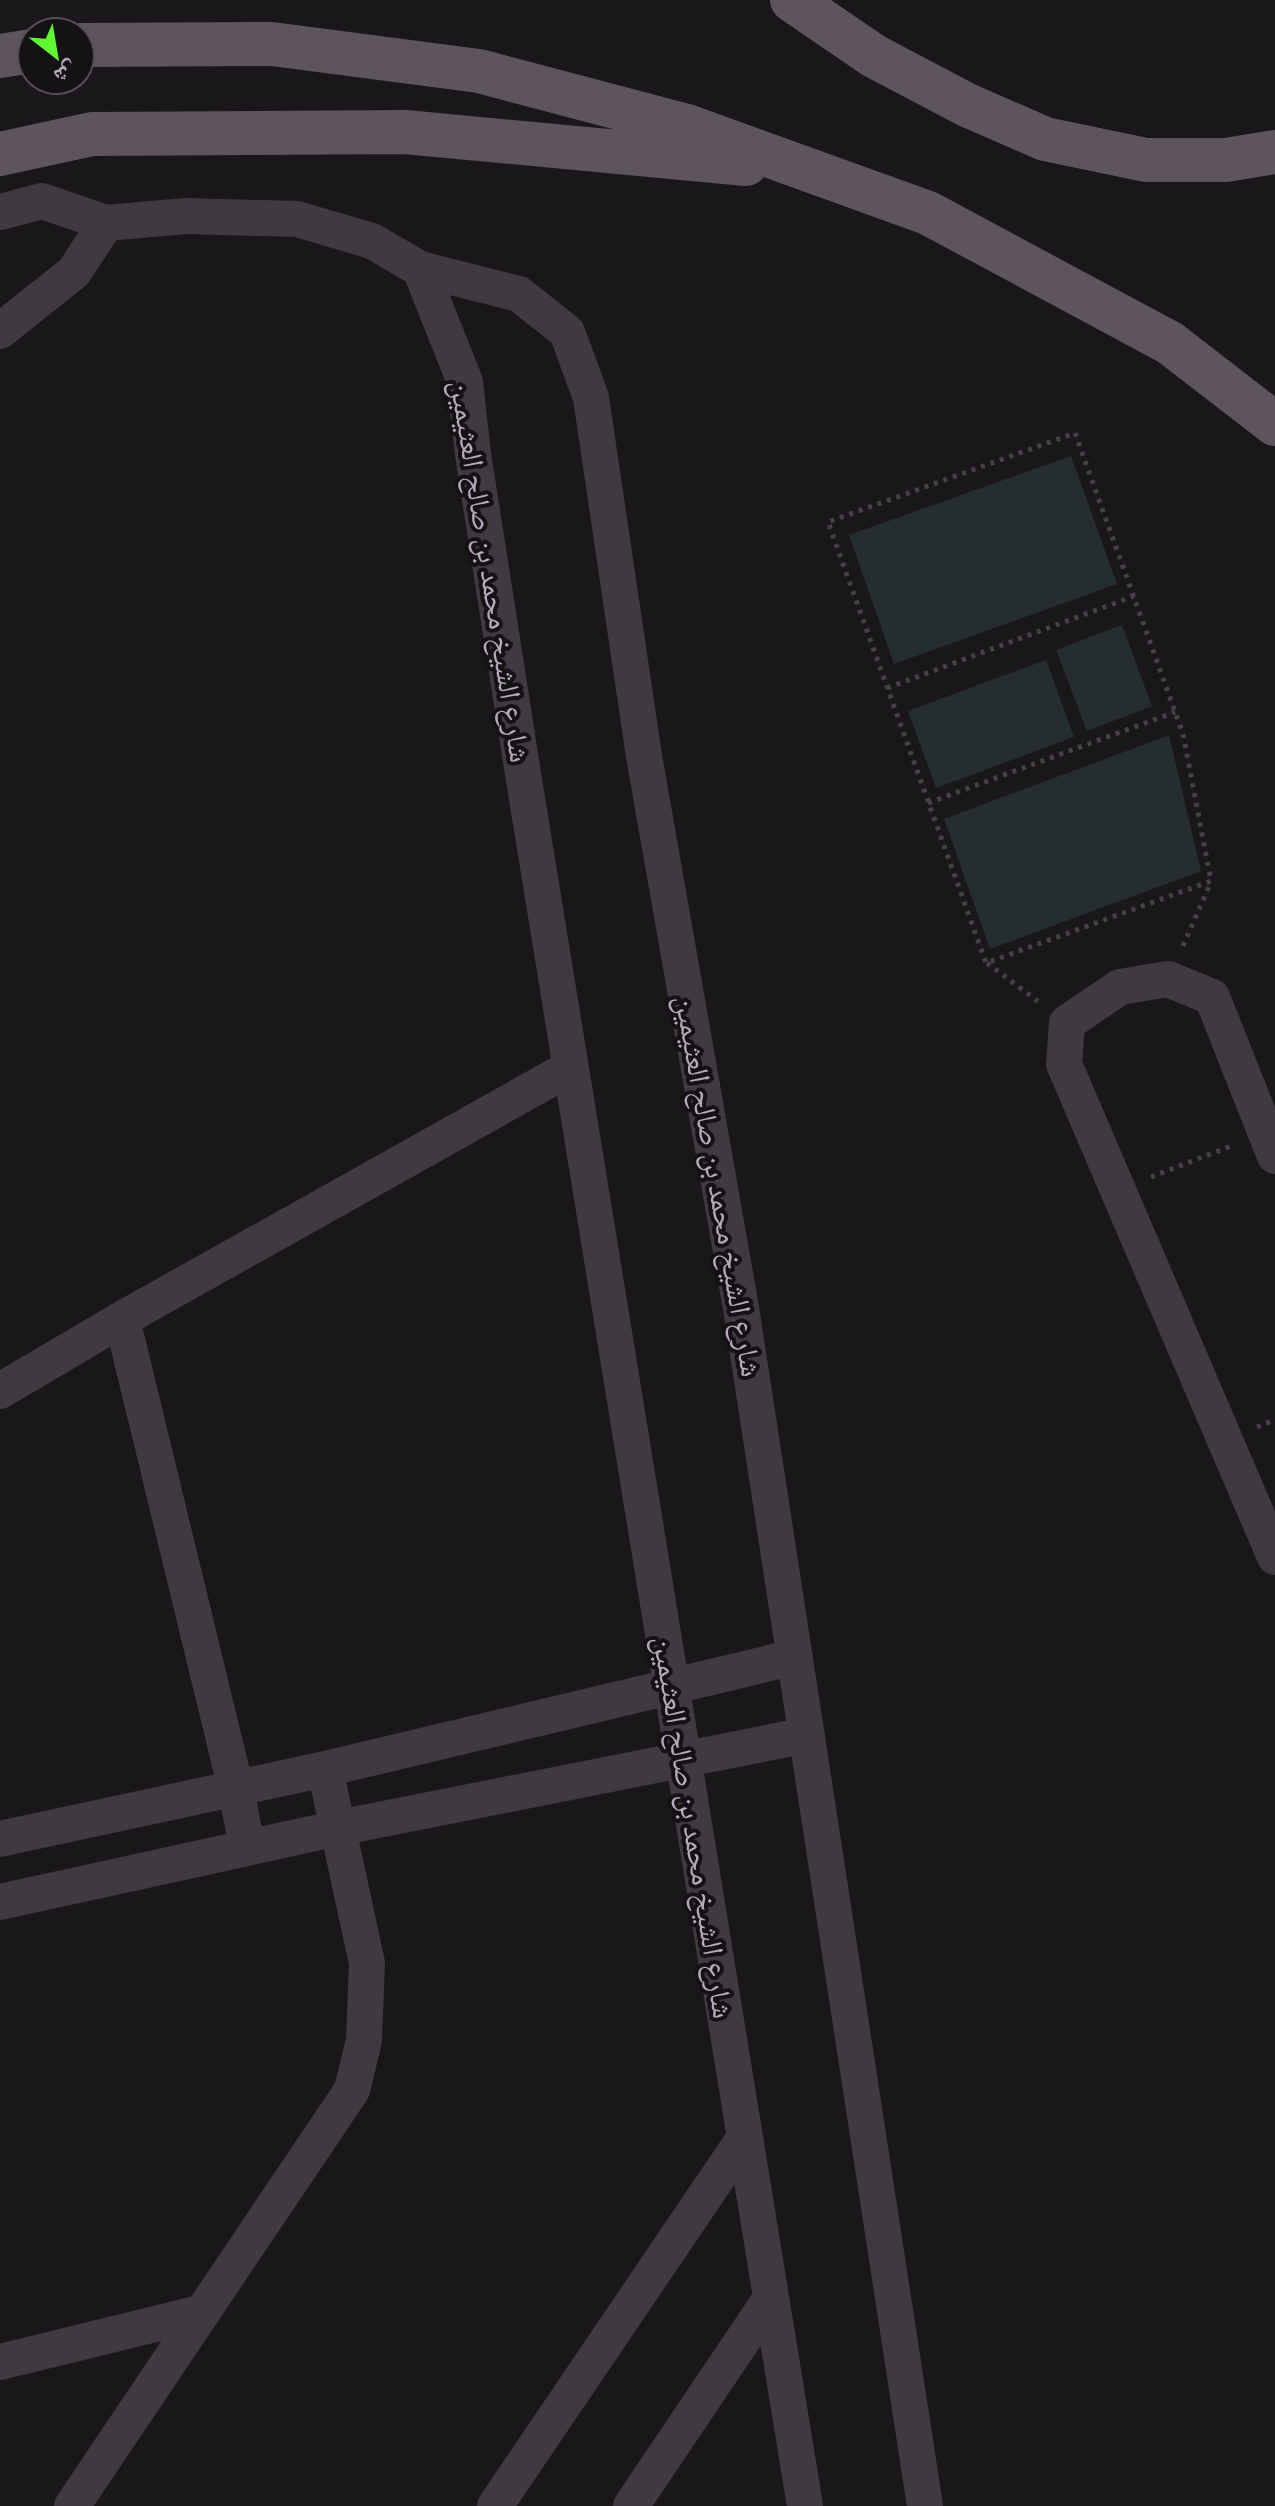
<svg xmlns="http://www.w3.org/2000/svg" width="1275" height="2506" font-family="Cabin,'Noto Naskh Arabic',sans-serif">
	<rect width="100%" height="100%" fill="#191719"/>
	<path fill="#252d2f" d="M1071,456L1117,584L894,664L849,535Z
		M1122,625L1152,706L1087,731L1056,650Z
		M1046,660L1074,737L936,788L908,711Z
		M1169,735L1201,871L990,949L944,819Z"/>
	<g fill="none" stroke-linecap="round" stroke-linejoin="round">
		<path stroke="#464047" stroke-width="5" stroke-dasharray="4 6" stroke-linecap="butt" d="M1075,433L1183,734L1211,881L986,963L828,522Z
			M887,688L1134,596
			M928,803L1175,712
			M1183,946L1211,882
			M987,963L1040,1003
			M1151,1177L1231,1146
			M1257,1427L1275,1420"/>
		<path stroke="#403a40" stroke-width="36" d="M0,212L42,201L106,223L186,216L297,219L372,241L420,269L519,294L567,332L591,398L644,756L741,1308L925,2506
			M420,269L465,382L473,454L524,780L805,2506
			M0,331L74,272L106,223
			M1275,1156L1212,997L1168,979L1120,987L1067,1023L1064,1064L1275,1557
			M122,1319L236,1789L247,1847
			M0,1391L122,1319L570,1068
			M0,1839L325,1769L795,1657
			M0,1902L338,1828L807,1735
			M0,2362L200,2313
			M72,2506L352,2090L364,2040L367,1963L325,1769
			M495,2506L745,2137
			M631,2506L771,2298"/>
		<path stroke="#5d545e" stroke-width="44" d="M792,0L874,56L967,105L1045,139L1146,160H1226L1275,152
			M80,45L272,44L479,71L687,126L928,213L1170,343L1275,424
			M0,56L32,51
			M0,154L92,134L405,132L746,164"/>
	</g>
	<g text-anchor="middle" dominant-baseline="central" stroke-width="8" stroke-linejoin="round" paint-order="stroke">
		<g font-size="30" fill="#b6a9b9" stroke="#141214">
			<text transform="translate(491 571) rotate(81)">شارع الشيخ محمد بن صالح العثيمين</text>
			<text transform="translate(719 1186) rotate(80)">شارع الشيخ محمد بن صالح العثيمين</text>
			<text transform="translate(694 1827) rotate(81)">شارع الشيخ محمد بن صالح العثيمين</text>
		</g>
	</g>
	<g transform="translate(56 56) rotate(149)"><circle r="38" fill="#141214" stroke="#554e56" stroke-width="2"/>
	<path d="M0-6L14 30L0 20L-14 30Z" fill="#5ff632"/>
	<text y="-12" font-size="22" font-weight="bold" text-anchor="middle" fill="#b6a9b9">ش</text>
	</g>
</svg>
